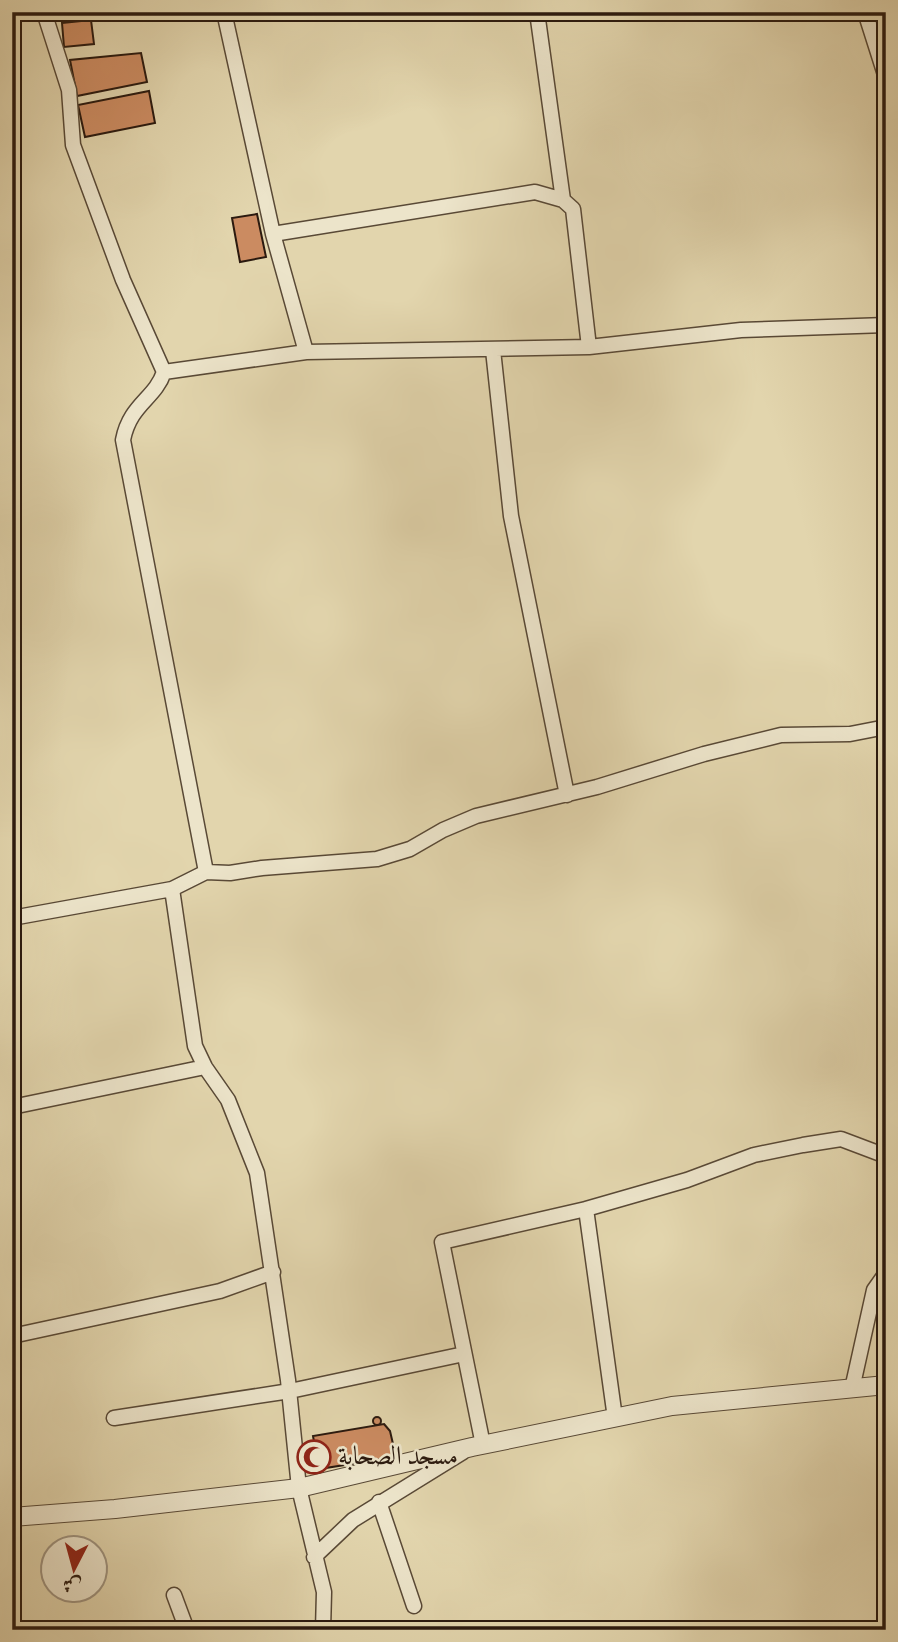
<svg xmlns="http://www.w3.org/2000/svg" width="898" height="1642" font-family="'Sorts Mill Goudy',Amiri,serif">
	<rect width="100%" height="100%" fill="#e2d5ad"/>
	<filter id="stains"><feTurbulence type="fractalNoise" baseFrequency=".00286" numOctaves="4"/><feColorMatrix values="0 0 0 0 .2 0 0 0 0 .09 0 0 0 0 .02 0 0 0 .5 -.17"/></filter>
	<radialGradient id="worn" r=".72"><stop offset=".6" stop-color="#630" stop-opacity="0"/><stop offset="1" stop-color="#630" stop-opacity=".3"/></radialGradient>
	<path fill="#cb8b61" stroke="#2b1a0f" stroke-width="2" d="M91,20L94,44L64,47L62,23Z
		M141,53L147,82L77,96L70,60Z
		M149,91L155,123L85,137L78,105Z
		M257,214L266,257L240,262L232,218Z
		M373 1421a4 4 0 1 1 8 0a4 4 0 1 1-8 0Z
		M384,1424L390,1431L396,1457L319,1469L313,1436Z"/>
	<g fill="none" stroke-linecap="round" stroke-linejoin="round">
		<defs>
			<path id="minor" d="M44,12L69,90L73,145L123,280L164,372C155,399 130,404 123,440L206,872
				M224,12L273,234
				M537,12L563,200
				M865,12L886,78
				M867,17L886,14
				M493,350L511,516L567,795
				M306,352L273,234L535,192L563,200L573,209L589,347
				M164,372L306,352L589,347L741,330L886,325
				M172,889L195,1046L205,1067L228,1100L257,1173L288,1380L299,1488L324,1592L323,1630
				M12,918L172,889L206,872L230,873L262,868L377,859L410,849L443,830L476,816L597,787L704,754L781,735L850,734L886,727
				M12,1107L205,1067
				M586,1209L687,1180L754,1155L803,1145L841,1139L886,1156
				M12,1336L220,1291L273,1272
				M852,1389L874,1290L886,1273
				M114,1418L290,1391L464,1354
				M483,1445L442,1242L586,1209L615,1418
				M379,1502L414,1606
				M314,1557L353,1520L463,1452
				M174,1595L187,1630
				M873,1630L886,1629"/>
			<path id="tertiary" d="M12,1517L115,1509L299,1488L472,1447L672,1406L886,1385"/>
		</defs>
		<use href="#minor" stroke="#594936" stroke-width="17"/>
		<use href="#tertiary" stroke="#594936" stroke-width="20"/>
		<use href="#minor" stroke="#ece4ca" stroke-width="14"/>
		<use href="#tertiary" stroke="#ece4ca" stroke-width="18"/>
	</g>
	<defs>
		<symbol id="mosque-ring" viewBox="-11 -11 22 22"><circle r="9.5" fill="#ece4ca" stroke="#8f2418" stroke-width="1.5"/><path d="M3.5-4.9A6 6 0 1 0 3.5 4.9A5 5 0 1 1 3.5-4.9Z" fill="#8f2418"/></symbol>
	</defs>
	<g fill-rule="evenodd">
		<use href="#mosque-ring" x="295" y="1438" width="38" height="38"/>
	</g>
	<g text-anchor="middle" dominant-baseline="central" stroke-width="5" stroke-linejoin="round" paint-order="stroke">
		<g font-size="26" fill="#2b1a0f" stroke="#ece4ca" text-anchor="start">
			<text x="338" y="1457">مسجد الصحابة</text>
		</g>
	</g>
	<rect width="898" height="1642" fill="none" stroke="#e2d5ad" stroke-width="42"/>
	<rect x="14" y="14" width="870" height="1614" fill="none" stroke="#2b1a0f" stroke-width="3.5"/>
	<rect x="21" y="21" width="856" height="1600" fill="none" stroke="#2b1a0f" stroke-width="2"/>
	<g transform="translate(74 1569) rotate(186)"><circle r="33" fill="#ece4ca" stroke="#9f937f" stroke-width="2"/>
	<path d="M0-5L12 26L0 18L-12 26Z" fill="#8f2418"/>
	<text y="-10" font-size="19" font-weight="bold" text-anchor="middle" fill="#2b1a0f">ش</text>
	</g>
	<rect width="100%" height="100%" filter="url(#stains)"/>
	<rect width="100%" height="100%" fill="url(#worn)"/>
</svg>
